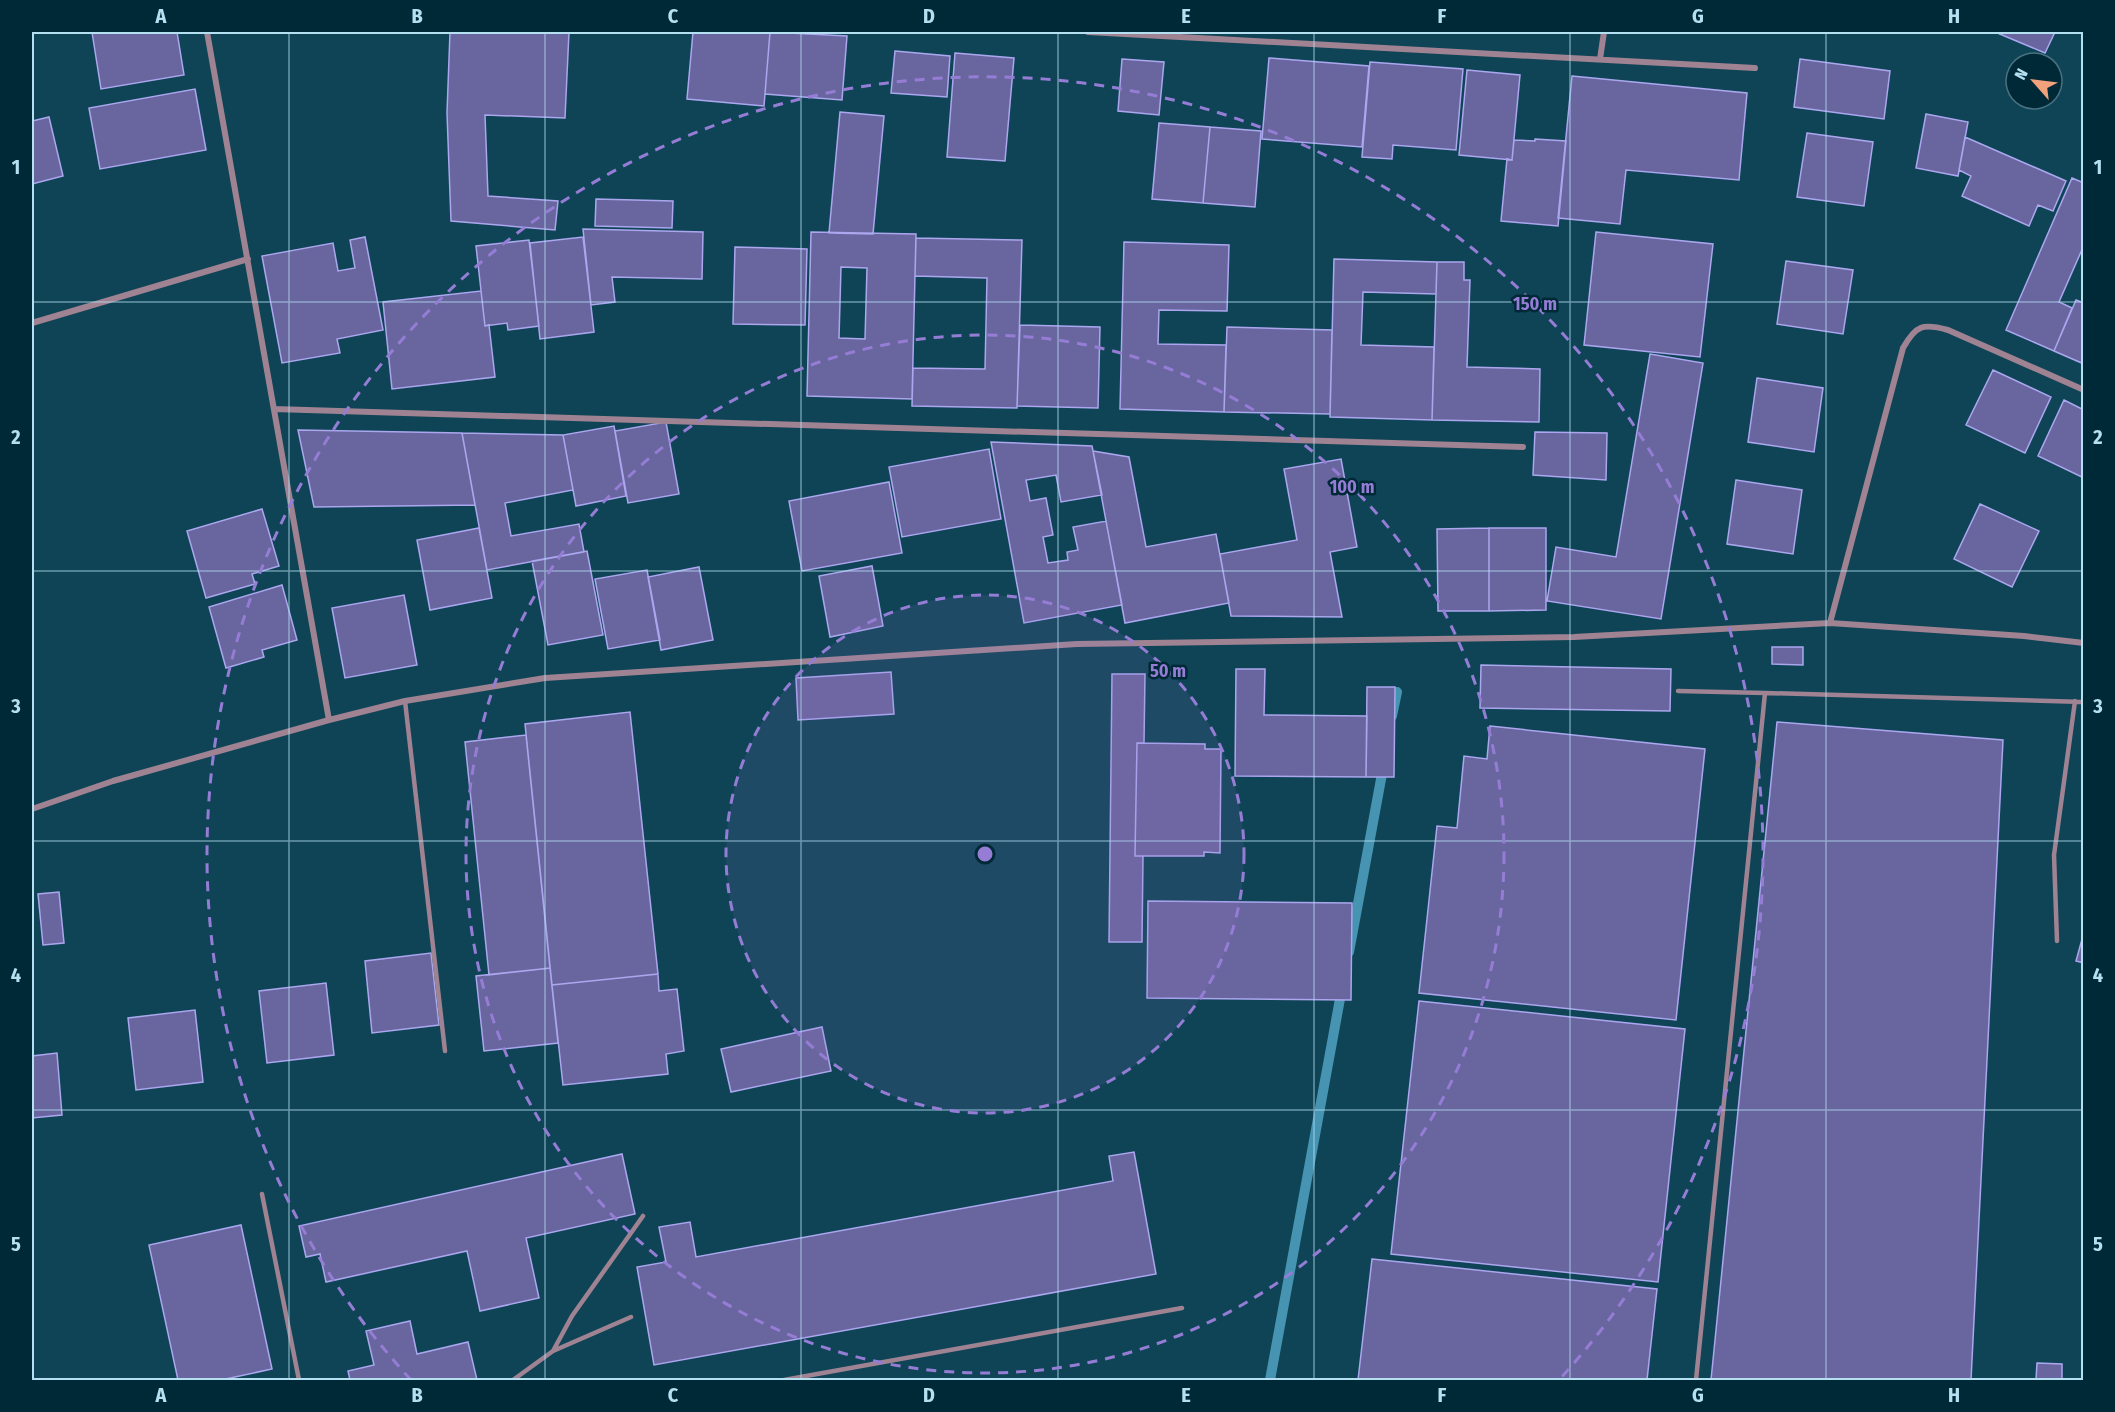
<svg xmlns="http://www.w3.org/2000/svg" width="2115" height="1412" font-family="'Fira Sans Condensed',sans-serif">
	<rect width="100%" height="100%" fill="#0f4456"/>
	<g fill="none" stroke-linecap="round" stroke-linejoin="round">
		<path stroke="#4694b2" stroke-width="10" d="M1392,716L1397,692
			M1349,952L1384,763
			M1270,1380L1342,988"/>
	</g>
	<path fill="#69659e" stroke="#aaa7ef" stroke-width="1.5" fill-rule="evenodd" d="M92,32H177L184,75L101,89Z
		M450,32H569L565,118L485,115L488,196L558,201L555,230L451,221L447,113Z
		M693,32H770L764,106L687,99Z
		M770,32L847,36L842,100L765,94Z
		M1995,32H2055L2045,53Z
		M895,51L950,56L947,97L891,93Z
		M955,53L1014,58L1005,161L947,157Z
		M1269,58L1369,66L1362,147L1262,139Z
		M1122,59L1164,62L1159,115L1118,111Z
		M1800,59L1890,71L1884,119L1794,107Z
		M1370,62L1463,69L1456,150L1393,145L1392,159L1362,157Z
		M1467,70L1520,75L1512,160L1459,155Z
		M1572,76L1747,93L1739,180L1626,170L1620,224L1558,218Z
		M195,89L206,150L100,169L89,108Z
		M840,112L884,116L873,234L829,233Z
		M1926,114L1968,122L1958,176L1916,168Z
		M49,117L63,176L32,184V121Z
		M1159,123L1210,127L1203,203L1152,199Z
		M1210,127L1261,131L1255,207L1203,203Z
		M1807,133L1873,142L1864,206L1797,197Z
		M1965,137L2066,181L2053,211L2038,205L2029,226L1962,196L1971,176L1959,170Z
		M1535,139L1566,141L1558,226L1501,221L1507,159L1512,160L1514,140L1535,141Z
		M2072,178L2084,183V245L2059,302L2072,308L2054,351L2006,330Z
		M596,199L673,201L672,228L595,226Z
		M583,229L703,232L702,279L612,277L615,302L591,305Z
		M811,232L916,234L912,399L807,396ZM841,267L867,268L865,339L839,338Z
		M1596,232L1713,244L1700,357L1584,345Z
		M365,237L383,330L337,339L340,353L282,363L262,256L333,243L338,271L355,268L350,240Z
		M583,237L594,332L540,339L530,243Z
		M916,238L1022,240L1017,408L912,406L913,368L985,369L987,278L915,276Z
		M529,240L539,326L508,330L507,323L485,326L476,246Z
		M1124,242L1229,245L1227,311L1159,310L1158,344L1226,345L1224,412L1120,409Z
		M735,247L807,249L805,325L733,324Z
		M1334,259L1437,262L1436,294L1363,292L1361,345L1434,347L1432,420L1330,417Z
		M1786,261L1853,270L1843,334L1777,324Z
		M1437,262H1464V280H1470L1467,367L1540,369L1539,422L1432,420Z
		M481,291L485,326L489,325L495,377L392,389L383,302Z
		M2076,300L2084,303V364L2054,351Z
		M1020,325L1100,327L1098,408L1017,406Z
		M1227,327L1332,330L1330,414L1224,412Z
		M1650,354L1703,363L1661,619L1547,601L1556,547L1616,557Z
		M1993,370L2051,397L2025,453L1966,425Z
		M1757,378L1823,388L1814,452L1748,442Z
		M2064,400L2084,410V478L2038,456Z
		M666,422L679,494L628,503L615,431Z
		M614,426L626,496L576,506L563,435Z
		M298,430L462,433L475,505L314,507Z
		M1535,432L1607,433L1606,480L1533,475Z
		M462,433L563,435L573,490L505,503L511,536L579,524L584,552L487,570Z
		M991,442L1092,446L1102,495L1061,502L1056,475L1026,480L1030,501L1046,498L1053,535L1043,537L1048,563L1068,560L1067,552L1078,550L1073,527L1106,521L1122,605L1024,623Z
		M989,449L1001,519L902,537L889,467Z
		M1093,451L1129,457L1146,547L1216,534L1229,603L1125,623Z
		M1341,459L1357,547L1330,552L1342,617L1231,616L1220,554L1297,540L1284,469Z
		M1736,480L1802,490L1793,554L1727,544Z
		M889,482L902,553L802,571L789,501Z
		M1980,504L2039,531L2012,587L1954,559Z
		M262,509L279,566L252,574L255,584L206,598L187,531Z
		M479,528L492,598L430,610L417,540Z
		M1489,528H1546V610L1489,611Z
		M1489,528V611H1438L1437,529Z
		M587,551L603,635L548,645L532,561Z
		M872,566L883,626L830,637L819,576Z
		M699,567L713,640L661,650L648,577Z
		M647,570L660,640L608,649L595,579Z
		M282,585L297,640L262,650L264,657L226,668L209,607Z
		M404,595L417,665L345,678L332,608Z
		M1772,647H1803V665L1772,664Z
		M1481,665L1671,669L1670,711L1480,708Z
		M1236,669H1265L1264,715L1367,716L1366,777L1235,776Z
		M891,672L894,714L798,720L796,678Z
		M1112,674H1145L1144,743H1137L1135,856H1143L1142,942H1109Z
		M1367,687H1395L1394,777H1366Z
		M630,712L658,974L552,985L525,724Z
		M1777,722L2003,740L1971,1380H1711Z
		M1490,726L1705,749L1676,1020L1419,993L1437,826L1457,828L1464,756L1487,759Z
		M526,735L550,968L489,975L465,742Z
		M1137,743L1205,744V749H1221L1220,853L1204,852V856H1135Z
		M59,892L64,943L43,945L38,894Z
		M1148,901L1352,903L1351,1000L1147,998Z
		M2084,932V963L2076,961Z
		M431,953L439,1025L372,1033L365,961Z
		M550,968L558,1043L484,1051L476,976Z
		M658,974L659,991L677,989L684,1051L666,1054L668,1074L563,1085L552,985Z
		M326,983L334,1055L267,1063L259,991Z
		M1419,1001L1685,1029L1658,1282L1391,1254Z
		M195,1010L203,1082L136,1090L128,1018Z
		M822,1027L831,1071L731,1092L721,1049Z
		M57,1053L62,1115L32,1118V1056Z
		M1134,1152L1156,1274L654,1365L637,1267L666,1262L659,1227L690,1222L696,1257L1113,1181L1109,1156Z
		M622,1154L635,1214L526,1238L539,1298L480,1311L467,1251L326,1282L320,1254L306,1257L299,1226Z
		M241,1225L272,1369L221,1380H178L149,1245Z
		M1372,1259L1657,1289L1647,1380H1358Z
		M410,1321L417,1354L468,1342L477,1380H350L348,1371L374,1365L366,1331Z
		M2037,1363L2062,1364V1380H2036Z"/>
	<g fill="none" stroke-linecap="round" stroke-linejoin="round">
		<path stroke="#9f8392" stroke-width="4.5" d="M1678,691L1765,693
			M405,701L445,1051
			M2057,941L2054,855L2075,701
			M262,1194L299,1380
			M553,1351L572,1316L643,1216
			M513,1380L553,1351L631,1317
			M784,1380L1182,1308
			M1696,1380L1765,693L2084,702"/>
		<path stroke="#9f8392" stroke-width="6" d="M207,32L329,720
			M1088,32L1755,68
			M1600,59L1604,32
			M32,323L248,259
			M274,409L1523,447
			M1830,623L1903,348C1916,325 1923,323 1948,330L2084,390
			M32,809L113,781L329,720L405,701L545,678L1077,644L1574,637L1830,623L2024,636L2084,643"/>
	</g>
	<path fill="none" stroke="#b5e0f2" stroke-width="1.5" stroke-opacity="0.55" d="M289,32V1380M545,32V1380M801,32V1380M1058,32V1380M1314,32V1380M1570,32V1380M1826,32V1380M32,302H2084M32,571H2084M32,841H2084M32,1110H2084"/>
	<circle cx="985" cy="854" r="259" fill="#957dd6" fill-opacity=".12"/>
	<g fill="none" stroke="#957dd6" stroke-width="3" stroke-dasharray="10 8">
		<circle cx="985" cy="854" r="259"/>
		<circle cx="985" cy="854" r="519"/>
		<path d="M411 1380A778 778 0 1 1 1559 1380"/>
	</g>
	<circle cx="985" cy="854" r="9" fill="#957dd6" stroke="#002937" stroke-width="3"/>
	<g font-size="18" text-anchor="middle" font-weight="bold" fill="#957dd6" stroke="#002937" stroke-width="5" stroke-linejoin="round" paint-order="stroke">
		<text x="1535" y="310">150 m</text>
		<text x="1352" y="493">100 m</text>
		<text x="1168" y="677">50 m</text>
	</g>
	<rect width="2115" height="1412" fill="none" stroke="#002937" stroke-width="66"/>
	<g transform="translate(2034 81) rotate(298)"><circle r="28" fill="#002937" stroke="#487282" stroke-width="1.5"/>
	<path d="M0-4.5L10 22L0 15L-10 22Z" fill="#f1a17c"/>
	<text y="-9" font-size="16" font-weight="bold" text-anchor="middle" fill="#b5e0f2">N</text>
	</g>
	<rect x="33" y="33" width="2049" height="1346" fill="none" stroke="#b5e0f2" stroke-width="2"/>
	<g font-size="20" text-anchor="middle" font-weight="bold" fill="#b5e0f2">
		<text x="161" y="23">A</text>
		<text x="417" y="23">B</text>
		<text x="673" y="23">C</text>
		<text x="929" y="23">D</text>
		<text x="1186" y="23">E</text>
		<text x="1442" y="23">F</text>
		<text x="1698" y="23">G</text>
		<text x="1954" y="23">H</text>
		<text x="16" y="174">1</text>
		<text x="2098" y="174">1</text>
		<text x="16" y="444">2</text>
		<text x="2098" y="444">2</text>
		<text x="16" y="713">3</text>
		<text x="2098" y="713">3</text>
		<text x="16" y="982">4</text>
		<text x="2098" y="982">4</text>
		<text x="16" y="1251">5</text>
		<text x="2098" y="1251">5</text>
		<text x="161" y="1402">A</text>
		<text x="417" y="1402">B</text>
		<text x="673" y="1402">C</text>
		<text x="929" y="1402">D</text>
		<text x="1186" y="1402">E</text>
		<text x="1442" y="1402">F</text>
		<text x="1698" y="1402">G</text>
		<text x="1954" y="1402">H</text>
	</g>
</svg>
